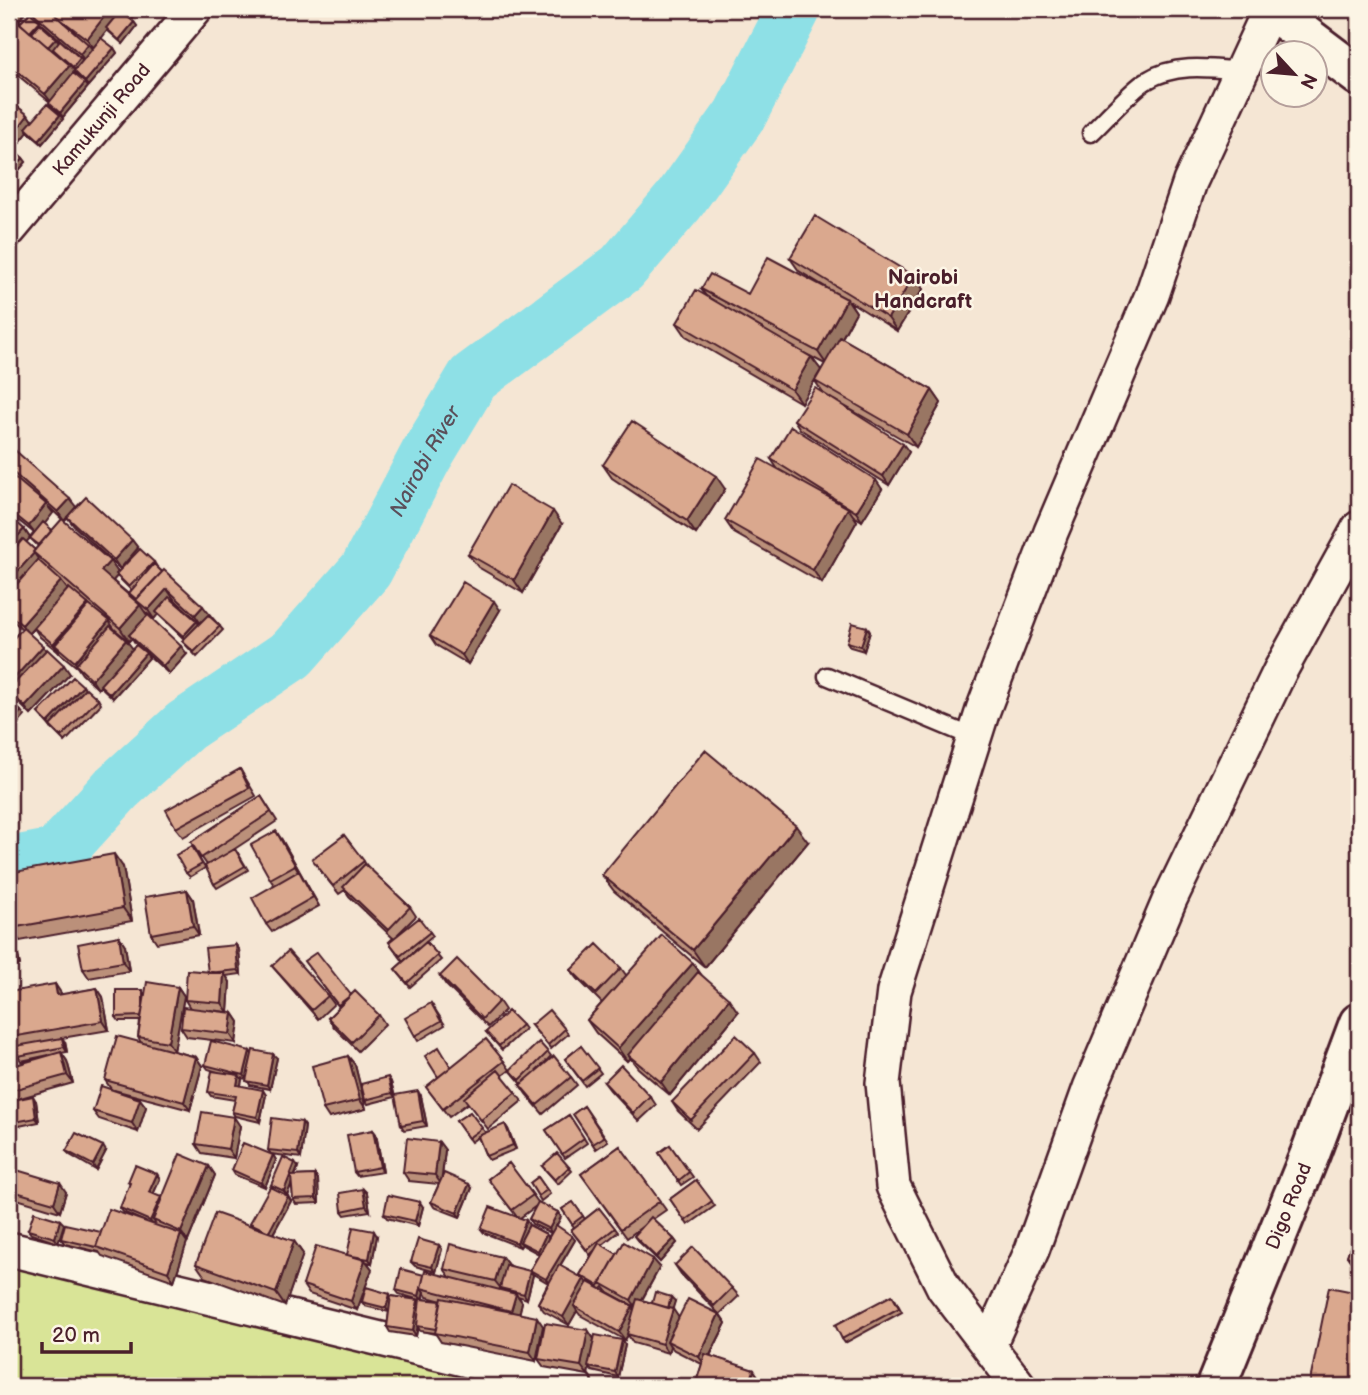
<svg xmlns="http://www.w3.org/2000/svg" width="1368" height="1395" font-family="'Balsamiq Sans',sans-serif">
	<rect width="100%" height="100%" fill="#f5e6d4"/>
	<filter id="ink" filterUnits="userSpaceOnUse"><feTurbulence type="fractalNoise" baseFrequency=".0143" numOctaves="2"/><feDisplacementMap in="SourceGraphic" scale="14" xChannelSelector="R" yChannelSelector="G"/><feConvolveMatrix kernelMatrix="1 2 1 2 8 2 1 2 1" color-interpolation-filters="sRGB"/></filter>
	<g filter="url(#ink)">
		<path fill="#d9e497" stroke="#928261" stroke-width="2" d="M9,1262L522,1386H9Z"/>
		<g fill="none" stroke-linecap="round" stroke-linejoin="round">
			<path stroke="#8ee0e6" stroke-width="54" id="s1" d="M9,864L56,855L117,788L185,726L292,654L366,570L426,456L473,378L622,268L679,201L740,115L794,9"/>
			<defs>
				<path id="lane" d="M1091,133C1105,120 1131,90 1146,81C1175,63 1209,68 1241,71
					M827,676L975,738"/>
				<g id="street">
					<path id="s2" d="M9,230L195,9"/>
					<path d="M9,1249L575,1386"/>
					<path d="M989,1345L1032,1250L1090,1088L1170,899L1280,671L1359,528"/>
					<path d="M1019,1386L944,1288L893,1186L883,1083L894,991L983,710L1051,532L1152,295L1190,182L1270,9"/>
				</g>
				<g id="secondary">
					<path d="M1270,9L1359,76"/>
					<path id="s3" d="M1216,1386L1310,1154L1359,1023"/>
				</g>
			</defs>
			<use href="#lane" stroke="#4a1f2b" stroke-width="21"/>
			<use href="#street" stroke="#4a1f2b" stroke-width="38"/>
			<use href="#secondary" stroke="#4a1f2b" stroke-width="44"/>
			<use href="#lane" stroke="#fcf5e5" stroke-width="16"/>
			<use href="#street" stroke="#fcf5e5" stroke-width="33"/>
			<use href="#secondary" stroke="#fcf5e5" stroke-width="38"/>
		</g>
		<path fill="#bb907a" stroke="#4a1f2b" stroke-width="2" fill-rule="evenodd" d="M9,9L24,14L19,20L21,22L29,13L25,9H114L118,14L134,22L137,26L123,44L107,30L97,43L114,48L117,53L88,86L75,74V75L88,87L63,117L52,108L63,119L42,144L28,132L14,150L23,158L26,162L14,176L9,172V154L11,151L9,149V100L28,115L32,121L52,108L49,103L50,102L9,68ZM40,22L83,60L82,61L80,58L59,42L56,38L43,26Z
			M790,258L923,289L897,331L849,301L856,312L842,338L932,390L941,403L916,447L834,400L909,452L889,485L800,429L794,420L823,393L815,381L825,364L798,350L811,357L821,370L801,403L686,336L677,323L706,296L701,289L748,294L827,288L799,271Z
			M9,445L76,507L64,521L49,507L53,513L44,524L52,530L110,561L117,572L154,562L157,567L210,615L223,630L197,657L182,641L184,639L158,614L154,619L144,611L147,615L187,654L169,674L135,643L132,638L129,641L113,628L126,640L132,649L146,653L149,658L113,698L100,686L98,689L82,674L77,667L40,637L34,628L54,605L29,634L70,674L31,715L12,696L10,698L9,697V643L22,629L9,617V516L24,529L30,538L26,542L35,550L38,546L30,538L34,533L9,513ZM117,576L131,590L129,593L132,597L113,581ZM173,598L200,623L199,624L172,599Z
			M771,459L882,489L862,521L852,515L857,521L822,583L734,533L725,520L777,468Z
			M603,465L725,489L696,534L612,478Z
			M67,517L132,540L138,548L120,569L74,526Z
			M562,524L523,593L478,567L468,554Z
			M500,610L468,664L436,645L430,636Z
			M867,627L870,632L864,651L850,647L847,642Z
			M83,686L85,690L98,699L101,704L65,742L53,730L38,713Z
			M240,769L256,796L183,837L176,828Z
			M261,796L277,821L230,852L238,853L248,870L217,888L214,884L207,865L191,842Z
			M344,835L368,867L410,907L416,916L399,933L430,932L433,936L426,942L441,960L410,987L395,969L418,948L403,961L389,942L393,938L349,896L345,890L339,894L318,868Z
			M282,840L319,906L272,932L266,924L274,885L270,879Z
			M808,842L705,967L614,891L602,875Z
			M192,846L205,868L190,877L186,873Z
			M123,867L132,921L20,941L12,930L20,965L9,968V918Z
			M187,890L193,899L199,935L157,943L151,934Z
			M119,936L125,945L129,971L89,978L83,969Z
			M236,945L239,949L241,974L226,976L230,982L228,1012L210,1010L233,1013L239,1022L236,1043L187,1037L181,1028L190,1008L185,1000L208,972Z
			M304,961L379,1015L385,1024L358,1051L334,1027L328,1018L339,1007Z
			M693,963L702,976L738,1012L670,1095L638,1068L630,1058L627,1061L596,1033L587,1020L602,1003L578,979L571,970L621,968L626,975Z
			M272,966L328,996L334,1004L318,1019L279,974Z
			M440,976L499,1001L505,1010L488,1027L446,985Z
			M55,984L61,995L97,988L103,997L109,1030L62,1038L65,1042L67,1052L61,1053L67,1061L73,1083L17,1099L36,1101L39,1122L9,1128V1101L14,1100L9,1093V1067L49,1055L21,1061L18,1056L17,1046L11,1037Z
			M178,987L184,996L174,1051L196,1057L202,1066L190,1110L114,1090L140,1099L146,1107L138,1132L99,1119L93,1111L111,1089L105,1080L141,1043L138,1037L140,1021H119L116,1017L145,993Z
			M431,1003L445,1025L418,1041L415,1036Z
			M522,1025L525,1029L502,1050L486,1032Z
			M531,1025L565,1029L568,1034L551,1049Z
			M581,1046L601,1073L585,1086L565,1059Z
			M250,1051L252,1054L277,1058L270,1089L250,1085L247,1079L241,1078L242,1079L241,1086L266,1095L260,1122L235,1116L232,1112L235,1100L211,1096L208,1092L218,1072L208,1069L205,1065Z
			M548,1052L551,1056L538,1070L571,1077L577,1085L543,1114L526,1094L520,1085L522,1084L510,1070Z
			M755,1053L761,1062L697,1129L678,1111L672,1102Z
			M348,1056L355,1065L366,1109L329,1118L323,1109Z
			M504,1061L510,1070L502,1076L522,1101L488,1129L468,1103L449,1117L426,1087L452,1067Z
			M391,1082L395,1097L368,1104L365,1100Z
			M604,1082L650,1096L656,1105L639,1121L610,1090Z
			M421,1096L427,1126L404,1130L401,1125Z
			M584,1106L608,1141L596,1149L573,1114Z
			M470,1112L485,1132L508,1129L516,1149L489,1160L486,1156L478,1137L471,1142L456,1121Z
			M569,1115L587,1143L565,1158L546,1130Z
			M302,1122L305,1126L301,1158L271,1154L268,1150Z
			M240,1126L234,1158L202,1153L196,1144Z
			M373,1130L376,1134L383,1172L357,1176L354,1172Z
			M439,1142L445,1150L442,1178L472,1188L460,1217L434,1207L431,1202L439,1184L409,1181L403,1172Z
			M9,1144H13L16,1149L13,1170L66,1192L60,1212L10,1197L9,1195Z
			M670,1145L693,1177L681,1185L659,1153Z
			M620,1146L666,1210L653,1219L674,1239L677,1243L660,1262L637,1240L634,1236L643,1226L627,1238L581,1174Z
			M66,1151H106L96,1170L70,1155Z
			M273,1155L276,1160L265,1187L235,1175L232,1170Z
			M509,1163L538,1202L561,1217L556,1226L575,1240L560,1266L583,1279L580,1275L595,1250L590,1255L571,1230L574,1227L562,1209L573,1202L585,1219L599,1208L618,1232L602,1245L617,1255L660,1267L642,1300L652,1303L675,1301L672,1309L679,1318L719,1314L681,1274L675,1265L732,1288L739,1296L720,1314L726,1323L710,1356L760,1379L758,1386H695L702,1364L674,1350L670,1346L668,1353L633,1343L628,1335L625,1340L580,1315L577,1311L569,1325L544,1311L538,1303L548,1283L533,1274L530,1270L539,1254L524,1246L522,1244L520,1247L484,1233L481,1229L517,1217L488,1179ZM536,1206L529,1219L532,1224L551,1233L548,1237L546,1234L529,1225L526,1220L520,1218ZM604,1287L608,1292L635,1307L634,1309L602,1289Z
			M209,1166L215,1175L188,1241L186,1240L187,1242L174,1281L102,1256L99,1252L65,1244L61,1239L101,1232L141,1220L123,1212L120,1208L130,1185L128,1182L157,1174L160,1179L153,1194L162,1199Z
			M542,1166L569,1167L572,1171L558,1184Z
			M298,1167L295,1176L315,1175L318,1179L319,1203L296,1204L293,1199L292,1183L287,1195L291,1201L273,1234L294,1241L303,1254L285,1306L205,1277L196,1264L252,1226L250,1223L274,1189L271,1185Z
			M538,1177L550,1194L541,1201L530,1183Z
			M696,1180L715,1206L688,1225L670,1199Z
			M363,1189L367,1193L370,1211L345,1215L342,1211Z
			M423,1207L418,1226L387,1218L384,1214Z
			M1359,1221V1271L1356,1269L1347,1256Z
			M64,1224L58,1243L31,1234L28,1230Z
			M377,1236L372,1263L367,1262L372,1269L357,1310L309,1294L303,1285Z
			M439,1245L442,1249L436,1272L415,1266L411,1262Z
			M502,1257L508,1265L533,1275L527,1299L518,1296L522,1302L519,1314L543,1326L536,1361L441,1342L435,1333L420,1331L418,1327L416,1336L390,1332L387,1327L389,1312L365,1306L362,1302L392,1296L418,1300L420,1303V1300L399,1294L396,1290L424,1275L450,1277L444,1269ZM424,1292L427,1297L442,1301V1302L423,1299Z
			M895,1299L902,1312L845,1343L842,1339Z
			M588,1330L594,1339L625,1345L618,1377L592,1371L589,1368L588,1375L544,1367L538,1359Z"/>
		<path fill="#997663" stroke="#4a1f2b" stroke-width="2" d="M15,9H21L24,14L19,20L24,27L9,44V29L12,12Z
			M110,9H114L119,15L94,48L87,39Z
			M132,9L135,14L132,18L128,13Z
			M134,22L137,26L123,44L119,40Z
			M56,38L59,42L51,52L47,48Z
			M88,44L95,53L86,63L80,54Z
			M114,48L117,53L88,86L85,82Z
			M80,58L83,62L76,71L73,67Z
			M70,65L76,73L74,71L75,74L52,103L45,94Z
			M85,83L88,87L63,117L60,113Z
			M28,115L34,124L26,128L28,132L12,152L9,147V140Z
			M60,115L63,119L42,144L39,140Z
			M23,158L26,162L14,176L11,172Z
			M914,276L923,289L897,331L888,318Z
			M847,299L856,312L827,365L818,352Z
			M811,357L821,370L801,403L792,390Z
			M932,390L941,403L916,447L907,434Z
			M903,444L909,452L889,485L883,476Z
			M716,476L725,489L696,534L687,521Z
			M876,480L882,489L862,521L856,512Z
			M70,499L76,507L64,521L58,512Z
			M46,504L53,513L36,535L29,526Z
			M848,508L857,521L822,583L813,570Z
			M553,511L562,524L523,593L514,580Z
			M24,529L30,538L9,562V546Z
			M132,540L138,548L120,569L114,560Z
			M34,553L40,562L9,596V581Z
			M110,561L119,574L110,584L101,571Z
			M61,581L68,590L28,634L22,625Z
			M167,589L173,598L158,614L156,612L158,614L154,619L148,610Z
			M494,601L500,610L468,664L462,655Z
			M88,604L94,613L55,645L60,653H59L53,644Z
			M140,605L149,618L129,635L132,638L129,641L120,628Z
			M203,606L210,615L201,624L195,615Z
			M109,621L115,630L81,670L75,662Z
			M197,621L200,626L186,641L183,636Z
			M867,627L870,632L864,651L861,646Z
			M126,640L133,649L98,689L92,680Z
			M43,646L49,655L9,691V684Z
			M181,646L187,654L169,674L163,666Z
			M146,653L149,658L113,698L110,694Z
			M64,665L70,674L31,715L25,707Z
			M83,686L86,691L51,728L48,723Z
			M21,711L25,716L9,734V726Z
			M796,826L808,842L705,967L693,950Z
			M276,831L282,840L319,906L295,865Z
			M114,854L123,867L132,921L123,908Z
			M187,890L193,899L199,935L193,926Z
			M9,918L20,965L14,956L9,934Z
			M119,936L125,945L129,971L123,962Z
			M236,945L239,949L241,974L238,970Z
			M693,963L702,976L628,1055L630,1058L627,1061L618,1048Z
			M224,973L230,982L228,1012L222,1003Z
			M55,984L61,993L63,1004L57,995Z
			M178,987L184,996L174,1051L168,1042Z
			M97,988L103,997L109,1030L103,1021Z
			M729,999L738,1012L670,1095L661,1082Z
			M233,1013L239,1022L236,1043L230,1034Z
			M62,1038L65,1042L67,1052L64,1047Z
			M250,1051L253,1056L247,1079L244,1075Z
			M61,1052L67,1061L73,1083L67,1075Z
			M273,1054L277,1058L270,1089L267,1085Z
			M348,1056L355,1065L366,1109L360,1100Z
			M196,1057L202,1066L190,1110L184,1102Z
			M239,1075L242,1079L240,1089L237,1085Z
			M388,1077L391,1082L395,1097L392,1093Z
			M263,1090L266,1095L260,1122L257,1117Z
			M418,1091L421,1096L427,1126L423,1121Z
			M33,1096L36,1101L39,1122L36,1118Z
			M140,1099L146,1107L138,1132L132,1123Z
			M234,1117L240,1126L234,1158L228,1149Z
			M302,1122L305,1126L301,1158L298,1153Z
			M505,1124L508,1129L516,1149L513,1145Z
			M373,1130L376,1134L383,1172L380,1167Z
			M439,1142L445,1150L441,1184L435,1175Z
			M13,1144L16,1149L13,1175L10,1171Z
			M103,1146L106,1151L96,1170L93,1165Z
			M273,1155L276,1160L265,1187L261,1183Z
			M295,1163L298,1167L287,1195L284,1191Z
			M209,1166L215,1175L188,1241L181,1232Z
			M157,1174L160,1179L152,1197L149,1192Z
			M315,1175L318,1179L319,1203L316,1198Z
			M60,1183L66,1192L60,1212L54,1203Z
			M469,1184L472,1188L460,1217L457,1213Z
			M363,1189L367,1193L370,1211L366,1206Z
			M288,1196L291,1201L271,1237L268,1233Z
			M161,1197L164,1202L153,1220L155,1223L153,1225L150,1221Z
			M420,1202L423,1207L418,1226L415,1221Z
			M558,1212L561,1217L552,1234L549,1229Z
			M60,1220L64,1224L58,1243L55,1238Z
			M526,1220L529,1225L520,1242L522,1244L520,1247L517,1243Z
			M374,1231L377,1236L372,1263L369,1259Z
			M181,1234L187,1242L174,1281L168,1272Z
			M546,1234L549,1239L541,1255L538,1251Z
			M572,1236L575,1240L549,1284L546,1279Z
			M674,1239L677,1243L660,1262L656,1257Z
			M294,1241L303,1254L285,1306L276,1293Z
			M439,1245L442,1249L436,1272L432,1267Z
			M502,1257L508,1265L500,1288L502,1290L495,1281Z
			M653,1259L660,1267L637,1308L631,1300Z
			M365,1260L372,1269L357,1310L351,1301Z
			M530,1271L533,1275L527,1299L524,1294Z
			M584,1279L590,1288L574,1306L577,1311L569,1325L563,1317Z
			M421,1288L424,1292L422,1300L419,1296Z
			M390,1294L393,1299L389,1312L386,1308Z
			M516,1294L522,1302L518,1320L511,1311Z
			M671,1297L675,1301L671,1315L668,1311Z
			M418,1300L421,1305L416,1336L413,1331Z
			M633,1306L639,1315L625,1340L619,1332Z
			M673,1309L679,1318L667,1341L670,1346L668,1353L662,1344Z
			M719,1314L726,1323L705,1365L699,1357Z
			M537,1317L543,1326L536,1361L530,1352Z
			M588,1330L594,1339L588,1375L581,1366Z
			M622,1340L625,1345L618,1377L615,1372Z
			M754,1370L760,1379L758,1386H749Z"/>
		<path fill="#daa88e" stroke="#4a1f2b" stroke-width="2" d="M9,9H15L12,12L18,18L9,28Z
			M29,9H110L87,39L55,15L88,44L80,54Z
			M122,9H132L128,13Z
			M120,11L134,22L119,40L106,28Z
			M30,13L40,21L30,32L20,23Z
			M17,21L70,65L45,94L9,64V31Z
			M40,24L56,38L48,47L32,33Z
			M101,38L114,48L85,82L74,71Z
			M60,40L80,58L73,67L53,49Z
			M73,73L85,83L60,113L49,103Z
			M9,100L28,115L9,140Z
			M47,104L60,115L39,140L26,128Z
			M13,149L23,158L11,172L9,170V154Z
			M815,216L914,276L888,318L790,258Z
			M768,257L847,299L818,352L701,289L710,274L748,294Z
			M696,290L811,357L792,390L677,323Z
			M840,337L932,390L907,434L815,381Z
			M815,388L903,444L883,476L794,420Z
			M632,421L716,476L687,521L603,465Z
			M791,426L876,480L856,512L771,459Z
			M9,445L70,499L58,512L9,469Z
			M760,459L848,508L813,570L725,520Z
			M9,473L46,504L29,526L9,510Z
			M508,485L553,511L514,580L468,554Z
			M86,497L132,540L114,560L67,517Z
			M9,516L24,529L9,546Z
			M62,519L110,561L101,571L140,605L120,628L33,552Z
			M43,522L52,530L39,545L30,538Z
			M23,539L35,550L33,552L34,553L9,581V555Z
			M140,549L154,562L129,587L116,574Z
			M38,560L61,581L22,625L9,614V593Z
			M154,564L162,572L136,599L129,593Z
			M164,570L203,606L195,615L167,589L148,610L136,600Z
			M463,582L494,601L462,655L430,636Z
			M69,588L88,604L53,644L34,628Z
			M169,597L197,621L183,636L156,612Z
			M89,605L109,621L75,662L55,645Z
			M148,615L181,646L163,666L129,635Z
			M208,615L220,626L194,652L182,641Z
			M852,623L867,627L861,646L847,642Z
			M110,626L126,640L92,680L76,665Z
			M23,628L43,646L9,684V643Z
			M136,645L146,653L110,694L100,685Z
			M47,649L64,665L25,707L9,691V689Z
			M73,677L83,686L48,723L38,713Z
			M86,688L98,699L61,737L50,726Z
			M11,701L21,711L9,726V704Z
			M705,750L796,826L693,950L602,875Z
			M240,769L249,788L176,828L166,810Z
			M261,796L271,812L201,858L191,842Z
			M276,831L295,865L270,879L251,845Z
			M344,835L364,861L333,886L312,859Z
			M192,846L202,864L186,873L176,855Z
			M235,849L245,866L214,884L205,866Z
			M114,854L123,908L11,928L9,917V873Z
			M365,864L410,907L388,930L343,887Z
			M299,871L313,897L266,924L252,898Z
			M187,890L193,926L151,934L145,897Z
			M419,918L430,932L400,956L389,942Z
			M9,934L14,956L9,958Z
			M662,935L693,963L618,1048L587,1020Z
			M119,936L123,962L83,969L78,944Z
			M426,942L438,955L407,983L395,969Z
			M597,944L621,968L596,994L571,970Z
			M236,945L238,970L208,973L205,948Z
			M288,951L328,996L312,1010L272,966Z
			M317,952L351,995L338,1005L304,961Z
			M457,959L499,1001L482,1019L440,976Z
			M187,970L224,973L222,1003L185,1000Z
			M698,972L729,999L661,1082L628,1055Z
			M147,982L178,987L168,1042L138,1037Z
			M55,984L57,995L97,988L103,1021L11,1037L9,1023V992Z
			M116,990H143V1007L141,1016L116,1017Z
			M355,991L379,1015L352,1042L328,1018Z
			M431,1003L441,1021L415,1036L405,1018Z
			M183,1007L233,1013L230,1034L181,1028Z
			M549,1010L565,1029L548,1045L531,1025Z
			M508,1011L522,1025L499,1046L486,1032Z
			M736,1035L755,1053L691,1120L672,1102Z
			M117,1036L196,1057L184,1102L105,1080Z
			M62,1038L64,1047L18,1056L16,1046Z
			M486,1039L504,1061L443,1109L426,1087Z
			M211,1041L250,1051L244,1075L205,1065Z
			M539,1042L548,1052L520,1080L510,1070Z
			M581,1046L598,1068L582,1081L565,1059Z
			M439,1047L451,1067L438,1077L425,1056Z
			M253,1050L273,1054L267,1085L246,1081Z
			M61,1052L67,1075L9,1091V1067Z
			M348,1056L360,1100L323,1109L312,1066Z
			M554,1056L571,1077L537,1105L520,1085Z
			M621,1065L650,1096L633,1113L604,1082Z
			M498,1070L516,1092L481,1120L464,1098Z
			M212,1071L239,1075L237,1085L263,1090L257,1117L232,1112L236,1096L208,1092Z
			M388,1077L392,1093L365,1100L361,1084Z
			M101,1086L140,1099L132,1123L93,1111Z
			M418,1091L423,1121L401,1125L395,1095Z
			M33,1096L36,1118L9,1123V1101Z
			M584,1106L604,1137L593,1144L573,1114Z
			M202,1112L234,1117L228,1149L196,1144Z
			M470,1112L482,1128L468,1138L456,1121Z
			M569,1115L584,1138L562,1154L546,1130Z
			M272,1118L302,1122L298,1153L268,1150Z
			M505,1124L513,1145L486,1156L478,1136Z
			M373,1130L380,1167L354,1172L347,1135Z
			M76,1133L103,1146L93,1165L66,1151Z
			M407,1138L439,1142L435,1175L403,1172Z
			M243,1143L273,1155L261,1183L232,1170Z
			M9,1144H13L10,1171H9Z
			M670,1145L689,1172L678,1181L659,1153Z
			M620,1146L660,1201L621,1229L581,1174Z
			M557,1153L569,1167L555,1180L542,1166Z
			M180,1154L209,1166L181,1232L153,1220Z
			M283,1157L295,1163L284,1191L271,1185Z
			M509,1163L533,1195L512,1210L488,1179Z
			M135,1165L157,1174L149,1192L161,1197L150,1221L120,1208L130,1183L128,1182Z
			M10,1168L60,1183L54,1203L9,1190V1173Z
			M444,1173L469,1184L457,1213L431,1202Z
			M315,1175L316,1198L293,1199L291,1176Z
			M538,1177L547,1190L538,1196L530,1183Z
			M696,1180L712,1201L685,1221L670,1199Z
			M270,1187L288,1196L269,1232L250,1223Z
			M363,1189L366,1206L342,1211L340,1193Z
			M388,1195L420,1202L415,1221L384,1214Z
			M538,1202L558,1212L549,1229L529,1219Z
			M573,1202L583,1216L572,1224L562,1209Z
			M490,1207L526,1220L517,1243L481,1229Z
			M599,1208L615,1228L587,1250L571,1230Z
			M109,1209L181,1234L168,1272L96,1247Z
			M34,1212L60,1220L55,1238L28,1230Z
			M215,1213L294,1241L276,1293L196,1264Z
			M651,1217L674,1239L656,1257L634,1236Z
			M1359,1221V1261L1347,1256Z
			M65,1224L101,1232L96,1247L61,1239Z
			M529,1225L546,1234L538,1251L520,1242Z
			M556,1225L572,1236L546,1279L530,1270Z
			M353,1227L374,1231L369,1259L347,1255Z
			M418,1239L439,1245L432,1267L411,1262Z
			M624,1242L653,1259L631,1300L601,1283Z
			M599,1243L617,1254L599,1286L580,1275Z
			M450,1244L502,1257L495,1281L444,1269Z
			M316,1246L365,1260L351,1301L303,1285Z
			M693,1247L732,1288L714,1306L675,1265Z
			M506,1265L530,1271L524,1294L500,1288Z
			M559,1265L584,1279L563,1317L538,1303Z
			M401,1269L424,1275L419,1296L396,1290Z
			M425,1271L516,1294L511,1311L421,1288Z
			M588,1282L633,1306L619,1332L574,1306Z
			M366,1287L390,1294L386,1308L362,1302Z
			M1329,1287L1359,1293V1386H1309Z
			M655,1292L671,1297L668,1308L652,1303Z
			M892,1295L899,1308L842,1339L835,1325Z
			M391,1296L418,1300L413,1331L387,1327Z
			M442,1298L537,1317L530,1352L435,1333Z
			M420,1299L441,1301L436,1329L417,1326Z
			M637,1299L673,1309L662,1344L627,1334Z
			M688,1299L719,1314L699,1357L667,1341Z
			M545,1323L588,1330L581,1366L538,1359Z
			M595,1335L622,1340L615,1372L588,1367Z
			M705,1354L754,1370L749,1386H695Z"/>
	</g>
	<g text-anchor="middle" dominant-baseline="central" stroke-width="5" stroke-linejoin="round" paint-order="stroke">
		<g font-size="19" fill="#4a1f2b" stroke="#fcf5e5">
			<text stroke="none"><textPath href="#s2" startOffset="144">Kamukunji Road</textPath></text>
			<text stroke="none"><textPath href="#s3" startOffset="194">Digo Road</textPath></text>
		</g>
		<g font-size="21" font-weight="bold" fill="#4a1f2b" stroke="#fcf5e5">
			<text x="923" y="277">Nairobi<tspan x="923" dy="24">Handcraft</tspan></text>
		</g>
		<g font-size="21" font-style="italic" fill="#5b4f5a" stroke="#fcf5e5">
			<text stroke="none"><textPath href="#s1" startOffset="595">Nairobi River</textPath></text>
		</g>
	</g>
	<rect width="1368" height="1395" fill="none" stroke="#fcf5e5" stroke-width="35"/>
	<rect x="18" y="18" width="1333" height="1360" fill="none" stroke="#4a1f2b" stroke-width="2.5" filter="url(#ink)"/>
	<g transform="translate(1294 74) rotate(116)"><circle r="33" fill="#fcf5e5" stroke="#b59f9b" stroke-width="2"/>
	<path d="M0-5L12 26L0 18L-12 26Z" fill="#4a1f2b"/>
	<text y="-10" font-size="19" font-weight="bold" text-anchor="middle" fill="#4a1f2b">N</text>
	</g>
	<path d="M42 1342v10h89v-10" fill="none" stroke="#4a1f2b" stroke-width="3.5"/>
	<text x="52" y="1342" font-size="21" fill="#4a1f2b" stroke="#fcf5e5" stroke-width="5" paint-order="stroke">20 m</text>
</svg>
